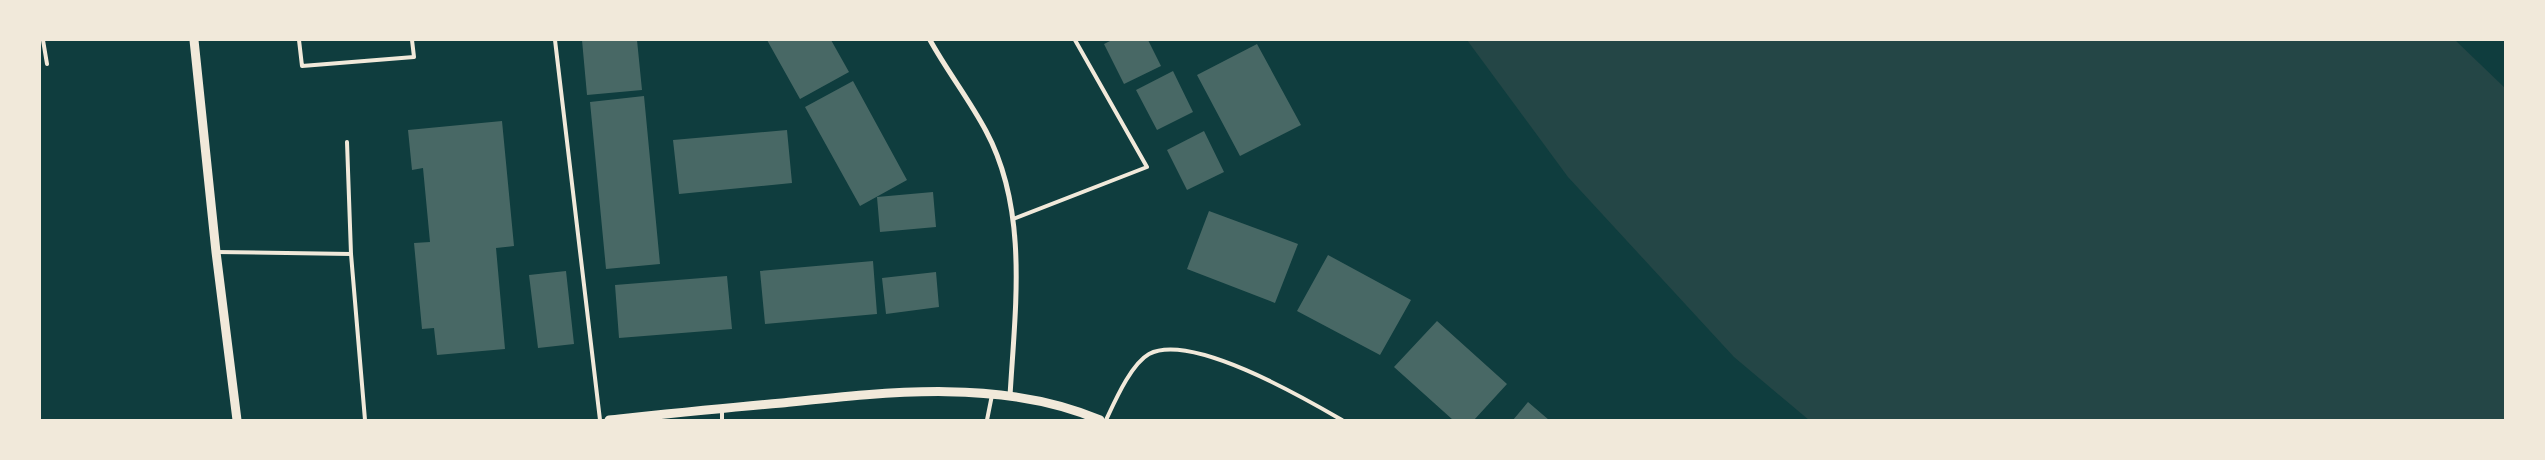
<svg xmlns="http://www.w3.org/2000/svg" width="2545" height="460" font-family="Rubik,sans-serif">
	<rect width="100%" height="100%" fill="#0f3d3e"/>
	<path fill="#244646" d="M1467,40H2455L2505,88V420H1809L1734,357L1568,177Z"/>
	<path fill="#486865" d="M582,40H637L642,90L587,95Z
		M767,40H831L849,72L800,99Z
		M1112,40H1148L1161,66L1124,84L1104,44Z
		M1257,44L1301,125L1240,156L1197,75Z
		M1173,71L1193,112L1157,130L1136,90Z
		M853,81L907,180L860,206L805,107Z
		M644,96L660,264L606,269L590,102Z
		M502,121L514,246L496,248L505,349L437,355L434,328L422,329L414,243L430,242L423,168L412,170L408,130Z
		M787,130L792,183L679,194L673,140Z
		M1204,131L1224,172L1187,190L1167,150Z
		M933,192L936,227L880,232L877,197Z
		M1209,211L1298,244L1275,303L1187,269Z
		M1328,255L1411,300L1380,355L1297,311Z
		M873,261L877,314L765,324L760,271Z
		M566,271L574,344L538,348L529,275Z
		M936,272L939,307L886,314L882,278Z
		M727,276L732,329L619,338L615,285Z
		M1437,321L1507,384L1474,420H1453L1394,367Z
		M1528,402L1549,420H1513Z"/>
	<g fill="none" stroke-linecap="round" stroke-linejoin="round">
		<path stroke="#f1e9da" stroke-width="4" d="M43,40L47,64
			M299,40L302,66L414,57L412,40
			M555,40L600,420
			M347,142L351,254L365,420
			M1013,219L1147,167L1075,40
			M216,252L351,254
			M722,409V420
			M987,420L992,395
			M1106,420C1115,401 1131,364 1149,354C1191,332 1304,398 1342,420"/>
		<path stroke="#f1e9da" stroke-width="5" d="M930,40C947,71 969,99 986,131C1029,211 1015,309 1010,396"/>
		<path stroke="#f1e9da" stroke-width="9" d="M194,40L216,252L237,420
			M609,420C667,414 724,408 782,403C884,392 1003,378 1100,420"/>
	</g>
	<rect width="2545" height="460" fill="none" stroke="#f1e9da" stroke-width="82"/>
</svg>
